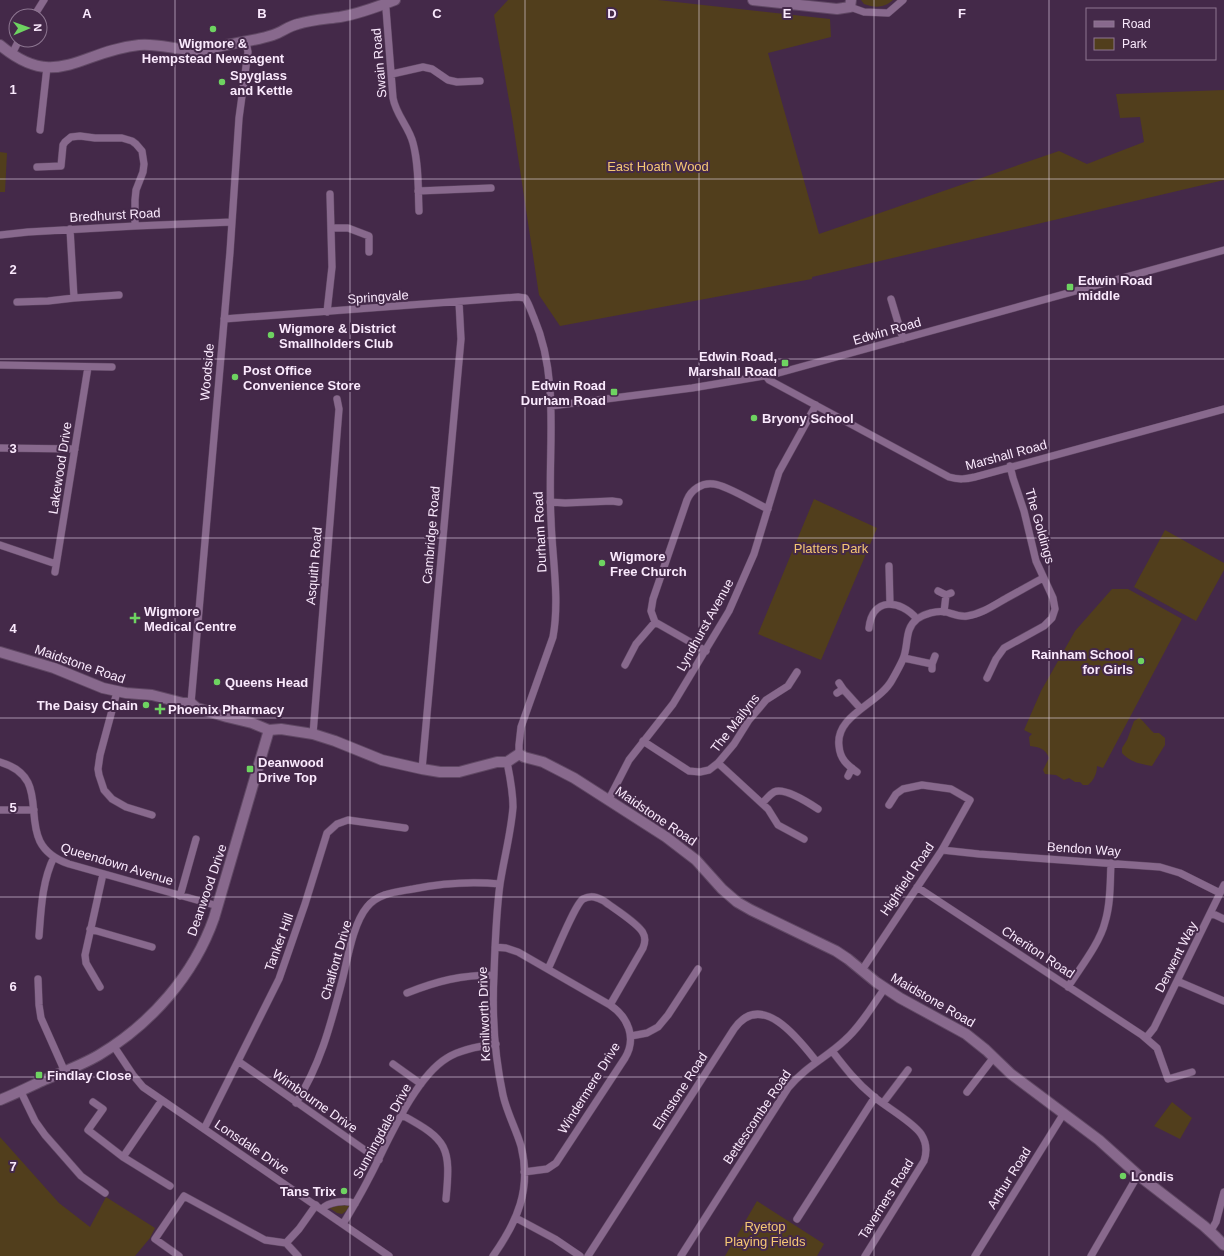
<svg xmlns="http://www.w3.org/2000/svg" width="1224" height="1256" font-family="Arial,sans-serif">
	<rect width="100%" height="100%" fill="#442949"/>
	<path fill="#513e1c" d="M508,0H658L830,19L831,37L768,53L819,234L1059,151L1087,164L1144,142L1140,117L1120,118L1116,94L1224,90V180L812,277V279L560,326L539,295L512,117L494,15Z
		M861,0H893C884,8 875,8 864,4Z
		M0,152L7,153L5,192H0Z
		M814,499L877,528L821,660L758,634Z
		M1165,530L1224,563V570L1196,621L1134,587Z
		M1112,589H1128L1182,619L1103,768L1097,766C1097,773 1094,780 1088,785H1083L1080,782H1075L1069,778L1064,780L1056,775L1045,774L1043,770L1049,758C1046,749 1039,747 1030,746L1029,737L1032,734L1024,730L1041,691L1075,631Z
		M1139,718C1145,722 1148,728 1154,733H1159L1165,738V745L1152,766C1140,764 1130,762 1122,753V748L1127,740L1134,721Z
		M1172,1102L1192,1118L1180,1139L1154,1126Z
		M0,1137L59,1203L90,1227L106,1197L155,1228L150,1238L135,1256H0Z
		M757,1201L824,1244L817,1256H725Z
		M347,1203L350,1205L346,1211L342,1214L337,1213L328,1207Z"/>
	<g fill="none" stroke-linecap="round" stroke-linejoin="round">
		<defs>
			<path id="street" d="M384,4L386,9L393,98C396,115 409,127 413,143C419,165 418,189 419,211
				M850,7L864,12L888,13L903,0
				M34,16L44,0
				M12,54L19,40
				M392,74L423,67L432,69L448,80L457,82L480,81
				M40,130L47,67
				M37,167L61,166L63,145L65,142L71,137L80,136L95,138H122L132,141L136,144L142,151L144,164L143,172L136,190L135,200V226
				M418,191L491,188
				M331,228H348L369,236V252
				M70,229L74,298L119,295
				M0,235L28,232L135,226L232,222
				M891,299L903,339
				M17,302L48,301L74,298
				M327,312L332,267L330,194
				M224,319L518,297L525,298C529,304 531,311 534,318C561,381 547,452 551,519C552,557 560,598 553,637L521,727L519,745V754
				M0,365L112,367
				M766,376L769,380L949,477C959,480 966,479 975,477L1224,409
				M551,406L692,388L775,374L1224,250
				M0,448L75,449
				M550,502L565,503L612,501L619,502
				M0,545L56,564
				M889,566L890,604
				M55,572L88,367
				M938,591L946,595L951,593
				M944,612L946,595
				M869,628C872,597 900,599 917,619
				M706,651L655,622L651,611L653,599L687,500C691,490 702,482 714,484C726,485 755,503 768,509
				M904,658L932,664
				M625,665L636,644L655,622
				M932,669V664L935,656
				M987,678L996,659L1004,648L1044,626L1052,618L1055,609L1053,598L1036,561L1024,511L1013,478L1010,466
				M843,689L861,709
				M117,692L100,755L98,769L99,775L104,790L112,799L126,807L152,815
				M837,693L843,689L839,683
				M191,703L230,252L239,118L248,52L246,42
				M313,734L339,409L337,399
				M643,741L689,771L700,772L709,770L718,763L734,744L749,720L761,706L766,700L788,686L797,672
				M0,762C62,780 5,842 69,864L218,906
				M718,763L768,809L778,825L804,839
				M422,769L461,339L459,302
				M857,772C847,765 840,759 839,746C835,715 879,704 892,680C896,673 900,666 903,659C909,645 904,629 917,619C924,614 937,610 946,612C953,614 959,617 967,616C981,614 993,606 1005,599C1018,592 1030,585 1043,578
				M848,776L852,768
				M609,799L629,760L673,704L729,611L754,554L779,472L816,405
				M762,803C766,800 769,795 774,792C784,787 809,803 818,809
				M0,810H34
				M942,850L979,854L1160,867L1180,873L1220,893
				M917,887L1142,1035L1157,1048L1168,1079L1192,1072
				M180,896L196,839
				M1211,913L1224,919
				M90,929L152,947
				M39,936C41,910 42,881 54,857
				M495,947L506,948L518,952L610,1005C628,1017 637,1038 625,1058L556,1163L547,1169L524,1172
				M548,969C554,957 575,904 583,899C591,895 597,897 604,901C613,908 639,924 643,933C646,938 645,943 643,948L610,1005
				M862,970L942,850L970,800L951,789L922,785L903,789L896,794L889,805
				M38,979L39,1005L41,1018L65,1072
				M1177,981L1224,1001
				M100,987L86,963L85,955L103,874
				M1068,987C1080,968 1100,943 1105,922C1111,903 1110,882 1111,863
				M407,993C437,981 461,975 494,975
				M631,1036L647,1033L658,1027L668,1015L698,969
				M1146,1038L1154,1028L1224,885
				M113,1045L133,1075L143,1087L389,1256
				M832,1051C846,1069 856,1082 873,1096C886,1107 913,1122 921,1134C927,1143 927,1152 924,1161L865,1256
				M238,1061L379,1160
				M393,1064L421,1084
				M21,1092L35,1121L45,1135L81,1176L105,1193
				M967,1092L994,1057
				M93,1102L103,1109L88,1130L123,1157L170,1186
				M296,1103C320,1065 330,1027 341,985C347,963 352,925 367,907C378,893 396,892 413,889C443,883 470,881 500,884
				M883,1103L908,1070
				M402,1115C448,1140 451,1147 446,1199
				M204,1129L279,979L305,904L327,833L337,824L348,820L405,828
				M123,1157L162,1100
				M322,1209C328,1202 347,1199 355,1204
				M516,1218L555,1239L580,1256
				M797,1219L875,1097
				M343,1224C352,1209 361,1194 369,1178C387,1144 414,1078 447,1058C461,1049 480,1046 496,1044
				M1210,1232L1216,1222L1224,1192
				M286,1243L298,1256
				M179,1256L155,1239L184,1196L265,1240L286,1243L299,1229L316,1205
				M493,1256C517,1222 532,1189 521,1146C516,1129 507,1113 503,1095C495,1058 492,1013 494,974C495,945 496,914 500,884C504,858 511,833 513,807C513,791 510,777 507,762
				M588,1256L734,1029C761,990 798,1038 816,1061
				M681,1256L788,1088C806,1066 826,1058 845,1040C861,1026 872,1006 885,988
				M975,1256L1064,1113
				M1091,1256L1138,1175"/>
			<path id="secondary" d="M753,0L837,9L850,7L851,0
				M0,45C56,92 80,51 139,45C159,43 179,51 199,50C208,49 217,47 226,45C242,42 258,40 273,35C282,32 289,26 298,24C311,20 326,19 340,17C358,14 377,7 395,0
				M0,652L54,668L103,688L126,693L152,695L183,703H191L197,708L227,717L252,723L269,730L281,729L313,734L335,741L382,760L422,769L440,772H459L497,762H507L519,754L524,757L543,762L574,778L666,837L696,860L722,889L737,902L751,910L836,951L848,959L876,982L900,998L966,1034L986,1050L1011,1074L1099,1140L1138,1175L1204,1226L1216,1237L1224,1245
				M0,1100C15,1094 29,1087 44,1080C63,1072 82,1065 99,1055C151,1024 194,975 214,918L269,730"/>
		</defs>
		<use href="#street" stroke="#604864" stroke-width="8"/>
		<use href="#secondary" stroke="#604864" stroke-width="12"/>
		<use href="#street" stroke="#88698d" stroke-width="7"/>
		<use href="#secondary" stroke="#88698d" stroke-width="10"/>
	</g>
	<path fill="none" stroke="#fae9fd" stroke-width="1" stroke-opacity="0.55" d="M175,0V1256M350,0V1256M525,0V1256M699,0V1256M874,0V1256M1049,0V1256M0,179H1224M0,359H1224M0,538H1224M0,718H1224M0,897H1224M0,1077H1224"/>
	<g fill="#6ed361" stroke="#442949" stroke-width="1.5">
		<circle cx="213" cy="29" r="4"/>
		<circle cx="222" cy="82" r="4"/>
		<rect x="1066" y="283" width="8" height="8" rx="2"/>
		<circle cx="271" cy="335" r="4"/>
		<rect x="781" y="359" width="8" height="8" rx="2"/>
		<circle cx="235" cy="377" r="4"/>
		<rect x="610" y="388" width="8" height="8" rx="2"/>
		<circle cx="754" cy="418" r="4"/>
		<circle cx="602" cy="563" r="4"/>
		<path d="M133 612h4v4h4v4h-4v4h-4v-4h-4v-4h4z"/>
		<circle cx="1141" cy="661" r="4"/>
		<circle cx="217" cy="682" r="4"/>
		<circle cx="146" cy="705" r="4"/>
		<path d="M158 703h4v4h4v4h-4v4h-4v-4h-4v-4h4z"/>
		<rect x="246" y="765" width="8" height="8" rx="2"/>
		<rect x="35" y="1071" width="8" height="8" rx="2"/>
		<circle cx="1123" cy="1176" r="4"/>
		<circle cx="344" cy="1191" r="4"/>
	</g>
	<g text-anchor="middle" dominant-baseline="central" stroke-width="4" stroke-linejoin="round" paint-order="stroke">
		<g font-size="13" font-weight="bold" fill="#fae9fd" stroke="#442949" text-anchor="start">
			<text x="213" y="43" text-anchor="middle">Wigmore &amp;<tspan x="213" dy="15">Hempstead Newsagent</tspan></text>
			<text x="230" y="75">Spyglass<tspan x="230" dy="15">and Kettle</tspan></text>
			<text x="1078" y="280">Edwin Road<tspan x="1078" dy="15">middle</tspan></text>
			<text x="279" y="328">Wigmore &amp; District<tspan x="279" dy="15">Smallholders Club</tspan></text>
			<text x="777" y="356" text-anchor="end">Edwin Road,<tspan x="777" dy="15">Marshall Road</tspan></text>
			<text x="243" y="370">Post Office<tspan x="243" dy="15">Convenience Store</tspan></text>
			<text x="606" y="385" text-anchor="end">Edwin Road<tspan x="606" dy="15">Durham Road</tspan></text>
			<text x="762" y="418">Bryony School</text>
			<text x="610" y="556">Wigmore<tspan x="610" dy="15">Free Church</tspan></text>
			<text x="144" y="611">Wigmore<tspan x="144" dy="15">Medical Centre</tspan></text>
			<text x="1133" y="654" text-anchor="end">Rainham School<tspan x="1133" dy="15">for Girls</tspan></text>
			<text x="225" y="682">Queens Head</text>
			<text x="138" y="705" text-anchor="end">The Daisy Chain</text>
			<text x="168" y="709">Phoenix Pharmacy</text>
			<text x="258" y="762">Deanwood<tspan x="258" dy="15">Drive Top</tspan></text>
			<text x="47" y="1075">Findlay Close</text>
			<text x="1131" y="1176">Londis</text>
			<text x="336" y="1191" text-anchor="end">Tans Trix</text>
		</g>
		<g font-size="13" fill="#fae9fd" stroke="#442949">
			<text transform="translate(379 63) rotate(-95)">Swain Road</text>
			<text transform="translate(115 215) rotate(-3)">Bredhurst Road</text>
			<text transform="translate(378 297) rotate(-4)">Springvale</text>
			<text transform="translate(887 331) rotate(-16)">Edwin Road</text>
			<text transform="translate(207 372) rotate(-85)">Woodside</text>
			<text transform="translate(1006 455) rotate(-15)">Marshall Road</text>
			<text transform="translate(60 468) rotate(-81)">Lakewood Drive</text>
			<text transform="translate(1040 526) rotate(74)">The Goldings</text>
			<text transform="translate(540 532) rotate(-93)">Durham Road</text>
			<text transform="translate(431 535) rotate(-85)">Cambridge Road</text>
			<text transform="translate(314 566) rotate(-85)">Asquith Road</text>
			<text transform="translate(705 625) rotate(-61)">Lyndhurst Avenue</text>
			<text transform="translate(80 664) rotate(19)">Maidstone Road</text>
			<text transform="translate(735 723) rotate(-52)">The Mailyns</text>
			<text transform="translate(656 816) rotate(34)">Maidstone Road</text>
			<text transform="translate(1084 849) rotate(4)">Bendon Way</text>
			<text transform="translate(117 864) rotate(17)">Queendown Avenue</text>
			<text transform="translate(907 879) rotate(-56)">Highfield Road</text>
			<text transform="translate(207 890) rotate(-71)">Deanwood Drive</text>
			<text transform="translate(279 942) rotate(-70)">Tanker Hill</text>
			<text transform="translate(1038 952) rotate(33)">Cheriton Road</text>
			<text transform="translate(1176 957) rotate(-63)">Derwent Way</text>
			<text transform="translate(336 960) rotate(-74)">Chalfont Drive</text>
			<text transform="translate(933 1000) rotate(30)">Maidstone Road</text>
			<text transform="translate(484 1014) rotate(-92)">Kenilworth Drive</text>
			<text transform="translate(589 1088) rotate(-58)">Windermere Drive</text>
			<text transform="translate(680 1091) rotate(-57)">Elmstone Road</text>
			<text transform="translate(315 1101) rotate(35)">Wimbourne Drive</text>
			<text transform="translate(757 1117) rotate(-56)">Bettescombe Road</text>
			<text transform="translate(382 1131) rotate(-61)">Sunningdale Drive</text>
			<text transform="translate(252 1147) rotate(34)">Lonsdale Drive</text>
			<text transform="translate(1009 1178) rotate(-58)">Arthur Road</text>
			<text transform="translate(886 1199) rotate(-58)">Taverners Road</text>
		</g>
		<g font-size="13" fill="#f5c774" stroke="#442949">
			<text x="658" y="166">East Hoath Wood</text>
			<text x="831" y="548">Platters Park</text>
			<text x="765" y="1226">Ryetop<tspan x="765" dy="15">Playing Fields</tspan></text>
		</g>
	</g>
	<g font-size="13" text-anchor="middle" font-weight="bold" fill="#fae9fd" stroke="#442949" stroke-width="4" stroke-linejoin="round" paint-order="stroke">
		<text x="87" y="18">A</text>
		<text x="262" y="18">B</text>
		<text x="437" y="18">C</text>
		<text x="612" y="18">D</text>
		<text x="787" y="18">E</text>
		<text x="962" y="18">F</text>
		<text x="13" y="94">1</text>
		<text x="13" y="274">2</text>
		<text x="13" y="453">3</text>
		<text x="13" y="633">4</text>
		<text x="13" y="812">5</text>
		<text x="13" y="991">6</text>
		<text x="13" y="1171">7</text>
	</g>
	<rect x="1086" y="8" width="130" height="52" fill="#442949" stroke="#8d7691"/>
	<rect x="1094" y="21" width="20" height="6" fill="#88698d" stroke="#8d7691"/>
	<text x="1122" y="28" font-size="12" fill="#fae9fd">Road</text>
	<rect x="1094" y="38" width="20" height="12" fill="#513e1c" stroke="#8d7691"/>
	<text x="1122" y="48" font-size="12" fill="#fae9fd">Park</text>
	<g transform="translate(28 28) rotate(88)"><circle r="19" fill="#442949" stroke="#8d7691"/>
	<path d="M0-3L7 15L0 10L-7 15Z" fill="#6ed361"/>
	<text y="-6" font-size="11" font-weight="bold" text-anchor="middle" fill="#fae9fd">N</text>
	</g>
</svg>
